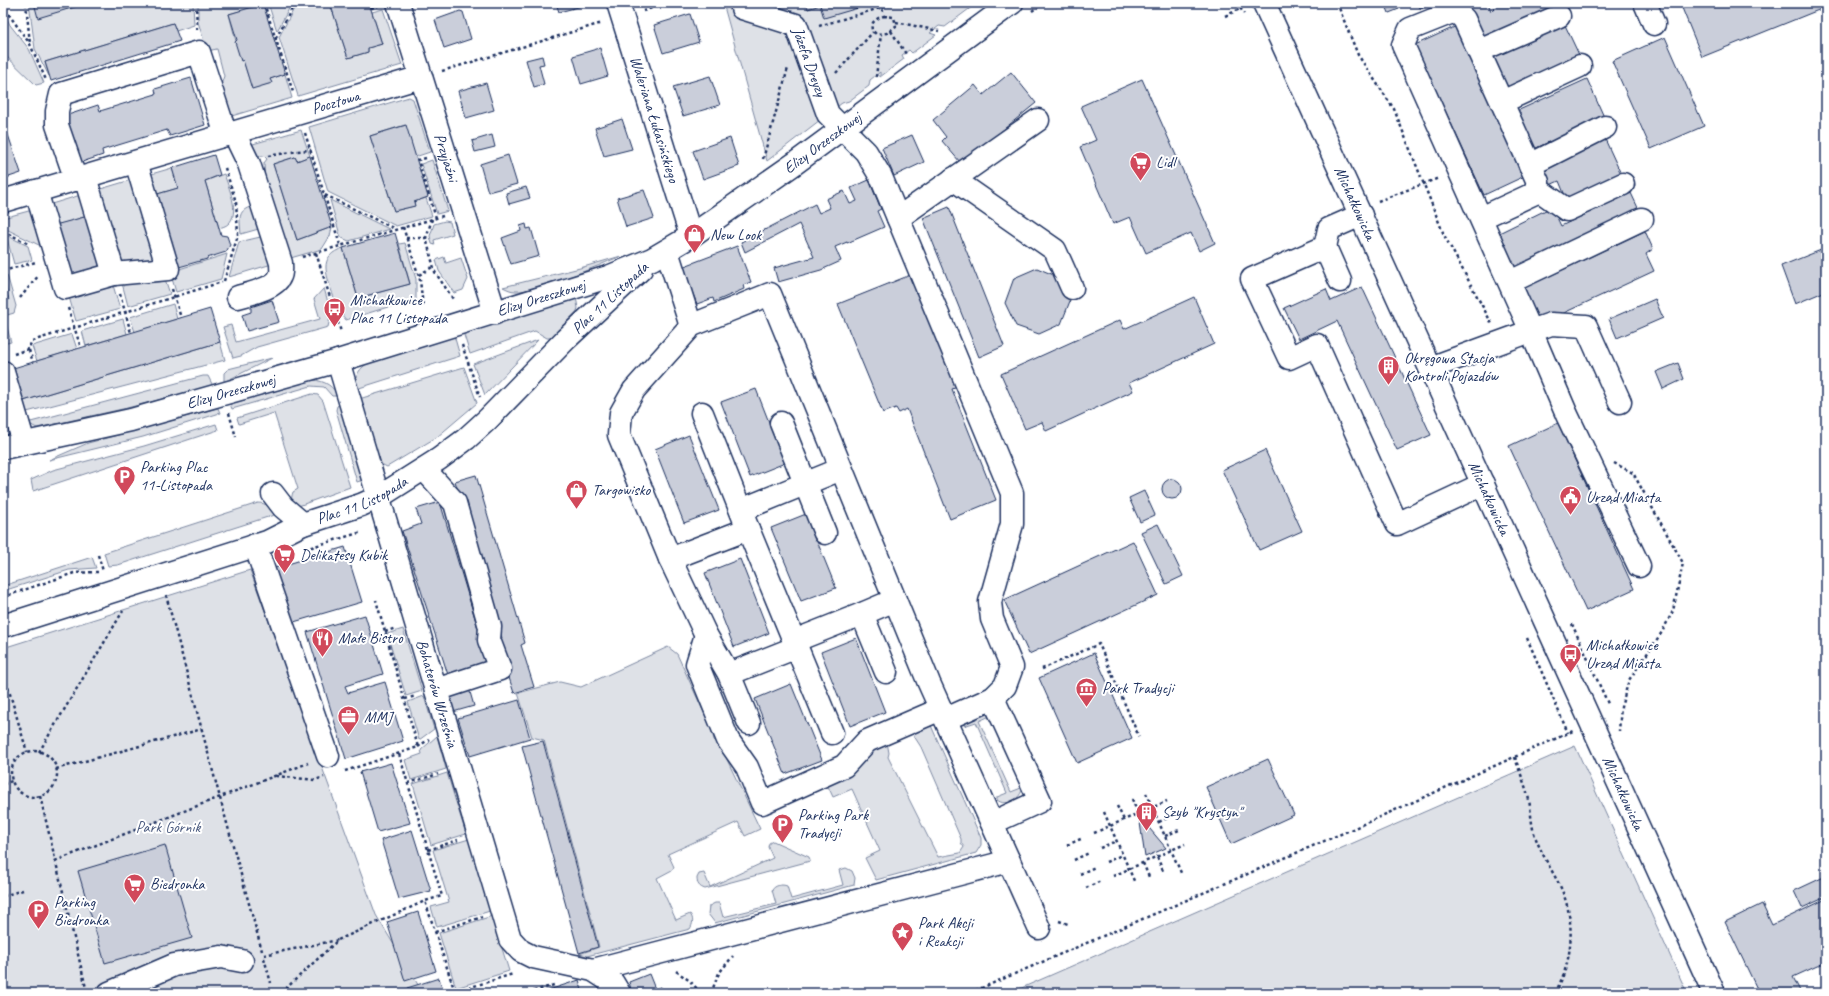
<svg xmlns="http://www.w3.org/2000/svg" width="1829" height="996" font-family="Caveat,sans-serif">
	<rect width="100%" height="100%" fill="#fff"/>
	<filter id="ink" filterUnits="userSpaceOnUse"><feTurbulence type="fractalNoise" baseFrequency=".025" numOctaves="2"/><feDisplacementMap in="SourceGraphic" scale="8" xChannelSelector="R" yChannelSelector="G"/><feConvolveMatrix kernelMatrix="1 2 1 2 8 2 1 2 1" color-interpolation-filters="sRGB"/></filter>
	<g filter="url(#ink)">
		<path fill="#dee1e7" stroke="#7c88a2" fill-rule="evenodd" d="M29,3H193L194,25L176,31L173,23L45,62L49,76L35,49Z
			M198,3H260V5L229,14L241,61L243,60L252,88L271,83L270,79L285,74L292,98L225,118L218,93L224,76L217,49L207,51L198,22Z
			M268,3H292L277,31Z
			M297,3H330L348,58L368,52V48L382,44L372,12L383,9L402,65L298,96L279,37Z
			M723,3H977L945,27L939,26L930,33L936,35L912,53L909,50L902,55L904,59L880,77V72L870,80L869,86L849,101L842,103L767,161Z
			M3,10L10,25L29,49L44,83L36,85L3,53Z
			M409,97L413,99L430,152L415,157L405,125L370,136L394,211L414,206V202L426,198L432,216L396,226L328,192L309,127Z
			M301,130L310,156L297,161L295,157L273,164L297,240L332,227L330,236L322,249L287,259L265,183L264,163L267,159L264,156L254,157L246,146Z
			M432,160L448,211L437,214L421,164Z
			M172,168L178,188L154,195L148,175Z
			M224,174C228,186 241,213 228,224C226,226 222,227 219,228L205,181Z
			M134,179L156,261L118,270L94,191Z
			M84,194L90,215L55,226L45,206Z
			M330,200L389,229L349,241L342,238L340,235Z
			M259,204L262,228L241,234C239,213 238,210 259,204Z
			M36,209L43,247L4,228L3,218Z
			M445,221L450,222L453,234L434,240L435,245L432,244L430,236L434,224Z
			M6,235L28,246L32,260L14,264Z
			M269,235L272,264L229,277L239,242Z
			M405,243L416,279V304L388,307L346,320C338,310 335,301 331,289C325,270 320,256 343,248L358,298L410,284L399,244Z
			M227,254L221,279L176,292L170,272Z
			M621,256C600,265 535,293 515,291C511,291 507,289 503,287L580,268Z
			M444,257L446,263L461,258L468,279L463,290L454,293L439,271L436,260Z
			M3,275H7L16,306L14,313L4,316L11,342L3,344V302L9,300Z
			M164,276L170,294L128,306L122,283Z
			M113,285L120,309L76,321L69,297Z
			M324,288L331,313L328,327L257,347L241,356L233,358L223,327L231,325L236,342L320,319L314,299Z
			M576,297L578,308L577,311L552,338H547L535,331L470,354L463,332Z
			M173,304L177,319L135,332L130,317Z
			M123,319L127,334L86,346L82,331Z
			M72,334L77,349L37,361L32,346Z
			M454,335L460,356L356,389C354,376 359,368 370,362Z
			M538,340L485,395L473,364Z
			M220,342L225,360L23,413L20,402Z
			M272,358L224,382V373L228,369Z
			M464,367L477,403L437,437L387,467L381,464L359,399Z
			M203,376H208L213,386L127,408L37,428L27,423Z
			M313,380C325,381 333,386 338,396H332L324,387L311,386L232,409L230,404Z
			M312,394L318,395L323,401L350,487L293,508C291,502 291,498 293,492L298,489L274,413L239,424L237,418Z
			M340,404L363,480L357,482L336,410L337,406Z
			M218,408L220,413L143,437L49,460L88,443Z
			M216,424L218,430L33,491L31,480L53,470L144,446Z
			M258,503C266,503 272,507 274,515L118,565L108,566L104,553Z
			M92,557L96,568L69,570L3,591V586Z
			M250,570L376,915L423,993H3V648Z
			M403,629L422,691L406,696L387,634Z
			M668,647L677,654L711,728L714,740L721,747L760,829L745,836L738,822L668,854L674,867L672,870L657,878L676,920L690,914C694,919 693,924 690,929L587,956L579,954L599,947L544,740L532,737L518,693L560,682L581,687Z
			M424,696L434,729L419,740L408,702Z
			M986,713L990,716L979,721L1011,792L1021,788L1022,790C1019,800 1006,807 997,800V797L1007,793L976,722L964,726L968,719Z
			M929,721L981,838V845L976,853L876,880L865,858L880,851L852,789L833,797L826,782L839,776L852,766L874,746ZM912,733L921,747L961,839V843L964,847L960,853L938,857L888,757L889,753L887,742Z
			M437,736L446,769L411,780L405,760L422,754L421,750Z
			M1575,746L1687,993H1010Z
			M447,773L466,834L431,845L413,784Z
			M469,839L490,911L437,927L431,907L449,902L433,850Z
			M773,841L809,857L810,861L705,889C699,887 697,884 697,878L699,874L704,873L710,887L773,858L768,847L769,843Z
			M846,868L852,871L855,878L854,885L715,923L708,914L709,906L715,903H719L723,917L776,904L772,890C775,885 782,884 787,886L791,899L843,885L839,870Z
			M492,916L509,971L456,988L439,933Z"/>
		<path fill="#caceda" stroke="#1b2f5e" d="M34,3H88L38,18Z
			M330,3H369L382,44L368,48V52L348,58Z
			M556,3H585L586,5L559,12Z
			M806,3H875L824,18L820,5L808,9Z
			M1385,3H1397L1399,9L1389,13Z
			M1418,3H1439L1420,8Z
			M1466,3H1488L1491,11L1499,3H1556V5L1482,40Z
			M1680,3H1826V7L1702,57Z
			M263,4L285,74L270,79L272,83L252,89L243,60L241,61L235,42L237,40L229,14Z
			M460,11L463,12L471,39L444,48L435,20Z
			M690,14L699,42L663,53L654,25Z
			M173,23L180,41L51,81L45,62Z
			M1564,23L1581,59L1508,94L1490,57Z
			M1461,24L1529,174L1484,195L1415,45Z
			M1665,37L1704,126L1651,149L1612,61Z
			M600,48L608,76L581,84L573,56Z
			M542,56L544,64L539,65L544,84L534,87L526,60Z
			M1011,72L1036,103L966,160L960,162L942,141L946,137L933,120L975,85L983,95Z
			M710,76L720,105L683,116L673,87Z
			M191,78L205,125L170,136L167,130L102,150L103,155L76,164L62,117L98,105L100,111L156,94L155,89Z
			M1142,79L1215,243L1199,251L1191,233L1146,253L1130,217L1113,224L1080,147L1096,140L1081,106Z
			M1587,79L1604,117L1534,149L1517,111Z
			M486,83L494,110L466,118L458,91Z
			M622,119L632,149L604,156L595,128Z
			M3,120L21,173L3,179Z
			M406,125L428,197L414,202L415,206L394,211L370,136Z
			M492,135L495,147L475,152L472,141Z
			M912,135L924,162L894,176L882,148Z
			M1604,137L1621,174L1566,198L1559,181L1550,185L1541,166Z
			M730,138L739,166L703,179L693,151Z
			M214,155L220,175L205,181L221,235L227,236L230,245L226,252L207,258V259L172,269L154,195L178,188L172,168Z
			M508,155L517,184L488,192L480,164Z
			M310,156L332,227L297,240L273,164L295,157L297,161Z
			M869,180L881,209L877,211L884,227L847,243V242L835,247L841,261L821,270L778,282L774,268L814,257L799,224L745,252L741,242L815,204L819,213L830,208L826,199L844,191L850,204L857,201L851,188Z
			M526,187L530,198L509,204L506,193Z
			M644,190L654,218L626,227L617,198Z
			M1631,193L1639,210L1515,269L1499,233L1552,207L1561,226Z
			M949,207L1004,346L979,357L923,218Z
			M88,216L105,270L72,280L55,225Z
			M526,224L527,229L531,228L539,256L511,264L502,238L521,231L520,226Z
			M1645,231L1653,249L1646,254L1654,271L1540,324L1524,288Z
			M395,233L410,284L358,298L343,248Z
			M737,246L751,282L743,285L744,289L714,302L713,298L697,304L682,267Z
			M1826,248V291L1795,304L1781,266Z
			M1037,268L1061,278L1070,301L1061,324L1039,334L1016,326L1005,303L1014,278Z
			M913,274L958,387L952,389L996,500L950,519L907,409L899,413L896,408L883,413L838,304Z
			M1362,287L1431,435L1397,450L1337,321L1299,339L1284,308L1326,289L1331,301Z
			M1194,297L1214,344L1129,383L1133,391L1046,431L1042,422L1025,429L1001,374L1120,320L1124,329Z
			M1655,299L1663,318L1617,338L1609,319Z
			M272,300L279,322L247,331L242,315L251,312V307Z
			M210,309L220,342L20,402L10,369Z
			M1678,363L1684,379L1663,389L1656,372Z
			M756,389L785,463L750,477L721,402Z
			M1558,423L1634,589L1586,611L1509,446Z
			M689,435L719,510L684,523L655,449Z
			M1265,450L1302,531L1259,550L1222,470Z
			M476,475L525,643L521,645L534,687L514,693L498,644L502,638L455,481Z
			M1162 489a10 10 0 1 1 20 0a10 10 0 1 1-20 0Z
			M1144,491L1155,515L1140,522L1129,498Z
			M440,502L489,665L449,678L402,531L421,524L416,509Z
			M806,514L836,588L801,601L771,528Z
			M1158,524L1183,576L1166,584L1141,532Z
			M1133,541L1158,595L1029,654L1004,600Z
			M345,547L362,602L287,624L271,569Z
			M740,559L769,633L734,647L705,573Z
			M365,615L383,674L345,686L348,693L385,682L403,741L346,759L307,632Z
			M856,638L885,712L850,726L821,652Z
			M1094,653L1132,738L1077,763L1039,678Z
			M791,684L822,760L785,774L755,699Z
			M468,685L474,706L453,712L447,692Z
			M519,700L530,738L470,756L458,718Z
			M543,741L598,947L579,953L522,746Z
			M1268,759L1294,815L1231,844L1206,787Z
			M391,763L410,823L378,832L360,772Z
			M1139,816L1166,848L1145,857Z
			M412,830L431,891L399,899L381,840Z
			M165,845L192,938L105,963L78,871Z
			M1826,876V897L1802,908L1794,891Z
			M1826,899V962L1793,977L1801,993H1759L1725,922L1762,904L1772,925Z
			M418,912L436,971L405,981L387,922Z
			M649,974L655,989L661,987L663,993H632L629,982Z
			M439,978L444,993H408L407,988Z
			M579,980L583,993H540Z"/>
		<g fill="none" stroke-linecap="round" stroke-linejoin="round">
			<defs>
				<g id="minor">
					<path id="s1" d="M398,3L495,313"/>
					<path id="s2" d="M618,3L691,236"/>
					<path id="s3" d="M741,3L742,8L796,25L828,114L866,152L881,177L1012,493V524L990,602L992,619L1012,667L1005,686L993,698L946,719"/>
					<path id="s4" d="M1264,3L1714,993"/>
					<path d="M1645,3L1654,24"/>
					<path d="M1479,51L1559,16"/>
					<path d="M1502,102L1580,66"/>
					<path d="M234,133L249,164L281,263C281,267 282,273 280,276C276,288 248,294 238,297"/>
					<path d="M1530,165L1605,127"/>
					<path d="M85,177L114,274"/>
					<path d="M953,179L1055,250L1072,288"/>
					<path d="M76,180L57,125V111L61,94L199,52L226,135"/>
					<path d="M1536,188L1567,210L1623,184"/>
					<path d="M36,191L65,288L114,274L168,269L136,162"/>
					<path id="s5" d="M3,201L421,77"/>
					<path d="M898,218L1038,120"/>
					<path d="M1481,218L1535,193L1538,182L1464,19L1455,11L1410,29L1403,45L1531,331L1551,324L1586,326L1620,402"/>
					<path d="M1325,247L1329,229L1361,215"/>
					<path d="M667,251L689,320L690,326L687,331L634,390L621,413L619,435L670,559L706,635L729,674L749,723"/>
					<path d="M1340,281L1325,247L1252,279L1289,358L1317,345L1397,524L1483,484"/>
					<path d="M1510,282L1642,219"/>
					<path d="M690,326L770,294L929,683L1039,928"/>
					<path id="s6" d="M338,361L510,939L521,951L533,957L593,970L613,983L619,993"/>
					<path d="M1430,368L1531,331L1567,415L1639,566"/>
					<path d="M3,372L24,443"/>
					<path d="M702,413L748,529"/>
					<path d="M781,423L825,533"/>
					<path id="s7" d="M3,448L131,420L338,361L608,277L652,259L691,236L794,164L1012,3"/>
					<path d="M424,469L455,503L490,627L489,640L500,669L436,690"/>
					<path d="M273,494L283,507L303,524"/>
					<path d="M741,510L841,469"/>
					<path d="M255,545L328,756"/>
					<path d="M670,559L748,529L832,733"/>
					<path d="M862,614L895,600"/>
					<path id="s8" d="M3,626L267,542L303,524L361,505L379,497L439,459L466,439L488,419L566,339L641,269"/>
					<path d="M706,635L697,664L728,740L747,767L762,803L844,766L867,741L941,709"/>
					<path d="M794,641L862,614L886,672"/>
					<path d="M729,674L797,647"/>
					<path d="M992,823L1040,801L993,698"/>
					<path d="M593,970L1009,861"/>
					<path d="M109,993L174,965L221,957L242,961"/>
				</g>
			</defs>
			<use href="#minor" stroke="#1b2f5e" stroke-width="25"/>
			<path stroke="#1b2f5e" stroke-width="2.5" stroke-dasharray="3 3" stroke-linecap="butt" d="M4,3L7,12L30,44L46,80
				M26,3L30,44
				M196,3L197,32
				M264,3L293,92
				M881,3L884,16
				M1237,3L1244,14
				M1337,3L1358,55L1394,109L1444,235L1492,324
				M371,8L378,6
				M643,11L667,3
				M1032,11L1043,3
				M884,16L894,17L896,26L887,33L876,34L872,30C870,22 877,18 884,16Z
				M1225,16L1240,9
				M896,22L939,31
				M819,26L897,3
				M891,31L906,54
				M276,38L295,3
				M442,71L602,23
				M836,73L873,32
				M876,77L881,34
				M305,133L340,245
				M268,156L297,151L311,150
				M426,158L418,160L436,218
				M763,159L788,68
				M325,195L395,229
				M1378,201L1439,178
				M432,219L426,238L435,272L453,299
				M403,227L420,280L423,307
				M3,231L29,244
				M406,238H426
				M316,253L341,332
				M302,257L443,216
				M3,271L36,262
				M419,275L434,266
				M224,281L238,235L236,202L225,168
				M3,285L7,298
				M172,289L181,318
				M120,294L131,333
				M20,298L39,275
				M68,308L81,348
				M462,345L480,397
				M29,350L33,362
				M14,354L28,349L32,341L222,282
				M229,413L236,437
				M1614,463L1633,473L1683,563L1673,611L1662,632L1629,680L1621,707L1619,731
				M305,549L362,532
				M98,555L103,571
				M166,595L220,798L262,951
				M3,597L74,573L98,572
				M1572,624L1609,706
				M385,632L396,628
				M1527,638L1568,733
				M1042,669L1099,644L1139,737
				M3,670L27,752
				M405,699L416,696
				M418,747L429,739
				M11 774a23 23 0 1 1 46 0a23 23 0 1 1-46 0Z
				M39,752L123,611
				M399,754L442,896L425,901L455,992L513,974
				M1515,757C1519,771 1526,786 1529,800C1531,811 1531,822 1534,833C1540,852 1552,870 1561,888C1576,922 1573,961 1555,993
				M56,769L202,729
				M345,771L418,747L376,600
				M276,776L315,780L324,777
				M408,783L438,774
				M3,784L12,781
				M1146,793L1182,875
				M40,796L87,992
				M1132,799L1138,814
				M1117,806L1124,820
				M1104,812L1135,883
				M1159,822L1173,815
				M1094,833L1167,801
				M1165,836L1179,830
				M1067,845L1083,838
				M1100,848L1116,841
				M428,850L458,840
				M1157,857L1163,871
				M1074,860L1089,853
				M55,861L308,763
				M1106,862L1122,855
				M1143,863L1149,877
				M1080,874L1095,867
				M1113,876L1185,844
				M1086,888L1101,881
				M3,896L23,890
				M1059,921L1068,924
				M435,932L482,917
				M264,955L338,940
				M264,958L271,983
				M676,971L690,981L701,993
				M281,993L338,940L425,901
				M528,993L554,985
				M711,993L719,973L733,956
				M970,993L1350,830L1573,731"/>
			<use href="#minor" stroke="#fff" stroke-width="22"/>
		</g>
	</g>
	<defs>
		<symbol id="supermarket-pin" viewBox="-11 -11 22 30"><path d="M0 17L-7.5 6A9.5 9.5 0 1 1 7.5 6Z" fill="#d1495b" stroke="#fff"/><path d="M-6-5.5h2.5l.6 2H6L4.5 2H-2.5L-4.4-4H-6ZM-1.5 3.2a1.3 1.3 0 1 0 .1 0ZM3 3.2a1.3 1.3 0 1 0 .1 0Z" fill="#fff"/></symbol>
		<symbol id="shop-pin" viewBox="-11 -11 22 30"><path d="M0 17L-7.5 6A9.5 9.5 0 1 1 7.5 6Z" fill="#d1495b" stroke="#fff"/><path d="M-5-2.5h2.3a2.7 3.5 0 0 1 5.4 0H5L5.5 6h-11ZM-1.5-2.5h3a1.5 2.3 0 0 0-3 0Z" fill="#fff"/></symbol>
		<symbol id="bus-pin" viewBox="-11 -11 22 30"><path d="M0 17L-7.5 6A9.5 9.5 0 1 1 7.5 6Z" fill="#d1495b" stroke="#fff"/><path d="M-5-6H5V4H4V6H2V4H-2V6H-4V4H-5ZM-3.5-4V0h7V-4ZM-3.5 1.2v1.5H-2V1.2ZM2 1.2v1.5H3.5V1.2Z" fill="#fff"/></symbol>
		<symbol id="building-pin" viewBox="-11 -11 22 30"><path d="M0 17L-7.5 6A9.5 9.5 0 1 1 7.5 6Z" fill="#d1495b" stroke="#fff"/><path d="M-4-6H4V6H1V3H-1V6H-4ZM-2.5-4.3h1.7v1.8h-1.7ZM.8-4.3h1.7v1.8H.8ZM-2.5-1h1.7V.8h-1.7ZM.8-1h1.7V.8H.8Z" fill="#fff"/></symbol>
		<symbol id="parking-pin" viewBox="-11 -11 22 30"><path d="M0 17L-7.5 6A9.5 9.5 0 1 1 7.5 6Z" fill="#d1495b" stroke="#fff"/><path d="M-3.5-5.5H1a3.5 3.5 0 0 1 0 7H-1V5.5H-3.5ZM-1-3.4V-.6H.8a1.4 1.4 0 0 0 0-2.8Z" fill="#fff"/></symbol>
		<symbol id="civic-pin" viewBox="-11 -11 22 30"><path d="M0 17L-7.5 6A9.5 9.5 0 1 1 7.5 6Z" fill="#d1495b" stroke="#fff"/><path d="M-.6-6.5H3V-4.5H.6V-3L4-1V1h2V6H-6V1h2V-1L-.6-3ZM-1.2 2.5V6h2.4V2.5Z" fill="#fff"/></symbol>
		<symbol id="restaurant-pin" viewBox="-11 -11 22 30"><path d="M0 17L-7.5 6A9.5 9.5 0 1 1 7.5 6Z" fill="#d1495b" stroke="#fff"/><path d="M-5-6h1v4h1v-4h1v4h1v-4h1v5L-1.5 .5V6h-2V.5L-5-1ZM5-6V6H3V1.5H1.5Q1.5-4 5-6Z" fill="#fff"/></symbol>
		<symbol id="museum-pin" viewBox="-11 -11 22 30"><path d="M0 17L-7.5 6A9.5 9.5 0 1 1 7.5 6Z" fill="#d1495b" stroke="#fff"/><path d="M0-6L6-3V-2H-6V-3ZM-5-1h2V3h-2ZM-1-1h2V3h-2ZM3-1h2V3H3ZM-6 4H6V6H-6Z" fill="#fff"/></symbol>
		<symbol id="office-pin" viewBox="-11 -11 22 30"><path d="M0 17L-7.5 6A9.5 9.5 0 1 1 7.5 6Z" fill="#d1495b" stroke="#fff"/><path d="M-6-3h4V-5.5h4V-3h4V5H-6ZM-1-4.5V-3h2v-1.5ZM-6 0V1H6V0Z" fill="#fff"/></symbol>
		<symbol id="sight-pin" viewBox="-11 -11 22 30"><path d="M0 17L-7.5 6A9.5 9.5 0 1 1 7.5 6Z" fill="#d1495b" stroke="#fff"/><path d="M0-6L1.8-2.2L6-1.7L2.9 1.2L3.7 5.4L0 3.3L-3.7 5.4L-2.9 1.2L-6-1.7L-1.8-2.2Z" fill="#fff"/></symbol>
	</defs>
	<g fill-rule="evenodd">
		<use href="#supermarket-pin" x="1128" y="150" width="25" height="34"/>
		<use href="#shop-pin" x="682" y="222" width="25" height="34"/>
		<use href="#bus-pin" x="322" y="296" width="25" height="34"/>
		<use href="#building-pin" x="1376" y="354" width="25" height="34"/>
		<use href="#parking-pin" x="112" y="464" width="25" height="34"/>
		<use href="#shop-pin" x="564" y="478" width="25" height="34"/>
		<use href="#civic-pin" x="1558" y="484" width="25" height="34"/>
		<use href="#supermarket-pin" x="272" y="542" width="25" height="34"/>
		<use href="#restaurant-pin" x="310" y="626" width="25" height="34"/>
		<use href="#bus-pin" x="1558" y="642" width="25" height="34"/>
		<use href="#museum-pin" x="1074" y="676" width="25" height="34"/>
		<use href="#office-pin" x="336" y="704" width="25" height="34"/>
		<use href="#building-pin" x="1134" y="800" width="25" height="34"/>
		<use href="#parking-pin" x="770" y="812" width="25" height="34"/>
		<use href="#supermarket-pin" x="122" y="872" width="25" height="34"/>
		<use href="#parking-pin" x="26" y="898" width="25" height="34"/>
		<use href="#sight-pin" x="890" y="920" width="25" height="34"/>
	</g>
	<g text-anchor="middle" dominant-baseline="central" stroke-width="4" stroke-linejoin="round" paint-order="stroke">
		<g font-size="16" fill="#1b2f5e" stroke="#fff">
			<text stroke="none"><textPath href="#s3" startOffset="101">Józefa Dreyzy</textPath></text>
			<text stroke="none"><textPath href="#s5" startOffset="347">Pocztowa</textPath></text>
			<text stroke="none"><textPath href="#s2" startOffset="122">Waleriana Łukasińskiego</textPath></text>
			<text stroke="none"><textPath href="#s7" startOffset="883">Elizy Orzeszkowej</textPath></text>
			<text stroke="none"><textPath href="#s1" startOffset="162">Przyjaźni</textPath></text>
			<text stroke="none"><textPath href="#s4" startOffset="220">Michałkowicka</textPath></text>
			<text stroke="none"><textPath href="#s7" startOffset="559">Elizy Orzeszkowej</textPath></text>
			<text transform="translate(610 298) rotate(-43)">Plac 11 Listopada</text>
			<text stroke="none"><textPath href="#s7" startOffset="235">Elizy Orzeszkowej</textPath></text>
			<text stroke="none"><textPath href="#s4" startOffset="544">Michałkowicka</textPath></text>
			<text stroke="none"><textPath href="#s8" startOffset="381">Plac 11 Listopada</textPath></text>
			<text stroke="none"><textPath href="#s6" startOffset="347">Bohaterów Września</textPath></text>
			<text stroke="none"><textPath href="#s4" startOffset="868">Michałkowicka</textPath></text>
		</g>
		<g font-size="16" fill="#1b2f5e" stroke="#fff" text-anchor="start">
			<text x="1156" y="162">Lidl</text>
			<text x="710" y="235">New Look</text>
			<text x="350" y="300">Michałkowice<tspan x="350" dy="18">Plac 11 Listopada</tspan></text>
			<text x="1404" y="358">Okręgowa Stacja<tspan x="1404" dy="18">Kontroli Pojazdów</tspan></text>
			<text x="140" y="467">Parking Plac<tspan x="140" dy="18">11-Listopada</tspan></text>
			<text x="592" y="490">Targowisko</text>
			<text x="1586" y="497">Urząd Miasta</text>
			<text x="300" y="555">Delikatesy Kubik</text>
			<text x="338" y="638">Małe Bistro</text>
			<text x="1586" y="645">Michałkowice<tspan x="1586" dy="18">Urząd Miasta</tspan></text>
			<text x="1102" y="688">Park Tradycji</text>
			<text x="364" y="717">MMJ</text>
			<text x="1162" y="812">Szyb "Krystyn"</text>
			<text x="798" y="815">Parking Park<tspan x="798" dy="18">Tradycji</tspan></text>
			<text x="150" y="884">Biedronka</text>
			<text x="54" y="902">Parking<tspan x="54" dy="18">Biedronka</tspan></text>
			<text x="918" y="923">Park Akcji<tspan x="918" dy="18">i Reakcji</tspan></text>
		</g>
		<g font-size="16" fill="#4c5c80" stroke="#fff">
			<text x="168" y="827">Park Górnik</text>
		</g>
	</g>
	<rect width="1829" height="996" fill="none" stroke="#fff" stroke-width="16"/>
	<rect x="8" y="8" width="1813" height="980" fill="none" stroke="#1b2f5e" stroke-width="1.5" filter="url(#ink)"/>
</svg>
